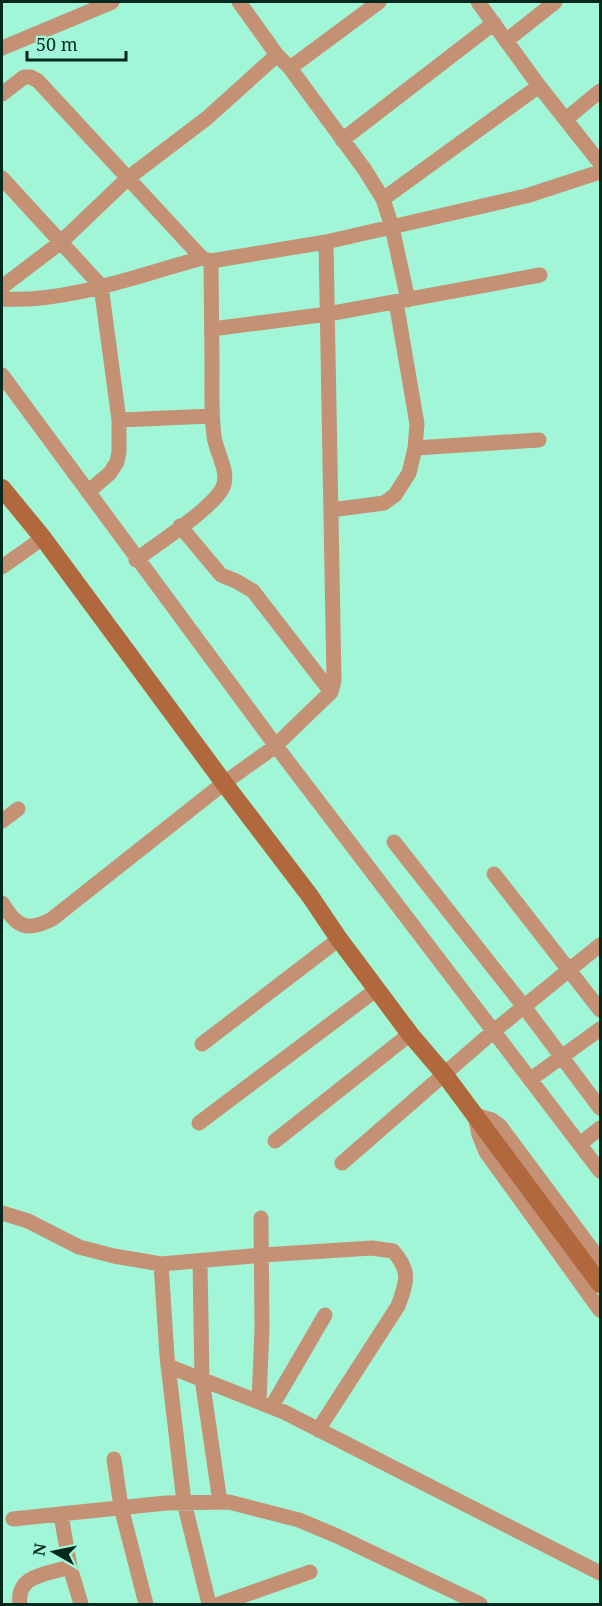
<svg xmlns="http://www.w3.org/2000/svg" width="602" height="1606" font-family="'Noto Serif',serif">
	<rect width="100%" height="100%" fill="#a1f6d8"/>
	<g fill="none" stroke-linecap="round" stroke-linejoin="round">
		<path stroke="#c49175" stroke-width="15" d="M239,2L277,55L290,68L365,170L383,199L392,227L408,300
			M478,2L539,86L600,163
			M507,40L555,2
			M2,48L112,2
			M290,68L379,2
			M2,94L24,77H31L38,81L202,258L211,261L326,242L526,196L600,172
			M566,119L600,91
			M342,140L494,23
			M2,178L101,286L119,420V452L117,462L110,473L88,492
			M383,199L539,86
			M2,287L61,242L128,178L207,118L277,55
			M2,299C67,303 139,275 202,258
			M212,329L328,314L540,275
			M2,375L276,746L600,1171
			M119,420L212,416
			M415,448L539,440
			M331,510L384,503L395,495L409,473L415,448L417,424L396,302
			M180,526L221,575L236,581L253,591L331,692
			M136,560C157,544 210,510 222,489C231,473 216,453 214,436C211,413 212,390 212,367C212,332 211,296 211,261
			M2,567L43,538
			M2,821L18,809
			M394,842L525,1008L600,1108
			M494,874L600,1010
			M2,903C16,926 26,933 52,919L224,783L273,748L331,692L334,681L326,242
			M202,1044L339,939
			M531,1079L600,1029
			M199,1123L377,989
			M275,1141L410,1034
			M580,1144L600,1128
			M342,1163L495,1030L600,945
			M2,1213L28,1221L79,1247L114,1256L161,1264L263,1255L372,1248L393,1251C411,1271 407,1282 398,1306L318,1430
			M600,1260L500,1126L492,1120L475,1115L479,1135L486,1152L600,1310
			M200,1261L202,1379L220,1502
			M161,1264L167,1356L184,1502L209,1604
			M168,1366L284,1412L600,1573
			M259,1401L262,1329L261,1218
			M272,1406L325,1315
			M114,1459L121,1507L146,1604
			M61,1515L70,1567L81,1604
			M13,1519L166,1503L229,1502L299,1520L337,1536L480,1604
			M20,1604C16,1575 47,1574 70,1567
			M219,1604L310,1572"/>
		<path stroke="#b1683d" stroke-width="18" d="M2,488L43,538L224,783L310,896L339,939L410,1034L445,1075L600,1284"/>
	</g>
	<rect width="602" height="1606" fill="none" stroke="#03281e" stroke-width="6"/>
	<g transform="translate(54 1552) rotate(279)" stroke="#a1f6d8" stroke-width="4.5" paint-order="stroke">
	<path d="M0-4.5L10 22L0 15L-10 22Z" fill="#03281e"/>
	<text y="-9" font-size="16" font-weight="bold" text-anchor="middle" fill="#03281e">N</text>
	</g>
	<path d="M27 51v9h99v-9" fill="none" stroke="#03281e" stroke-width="3"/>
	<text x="36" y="51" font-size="18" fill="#03281e" stroke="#a1f6d8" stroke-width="4.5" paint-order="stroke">50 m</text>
</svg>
